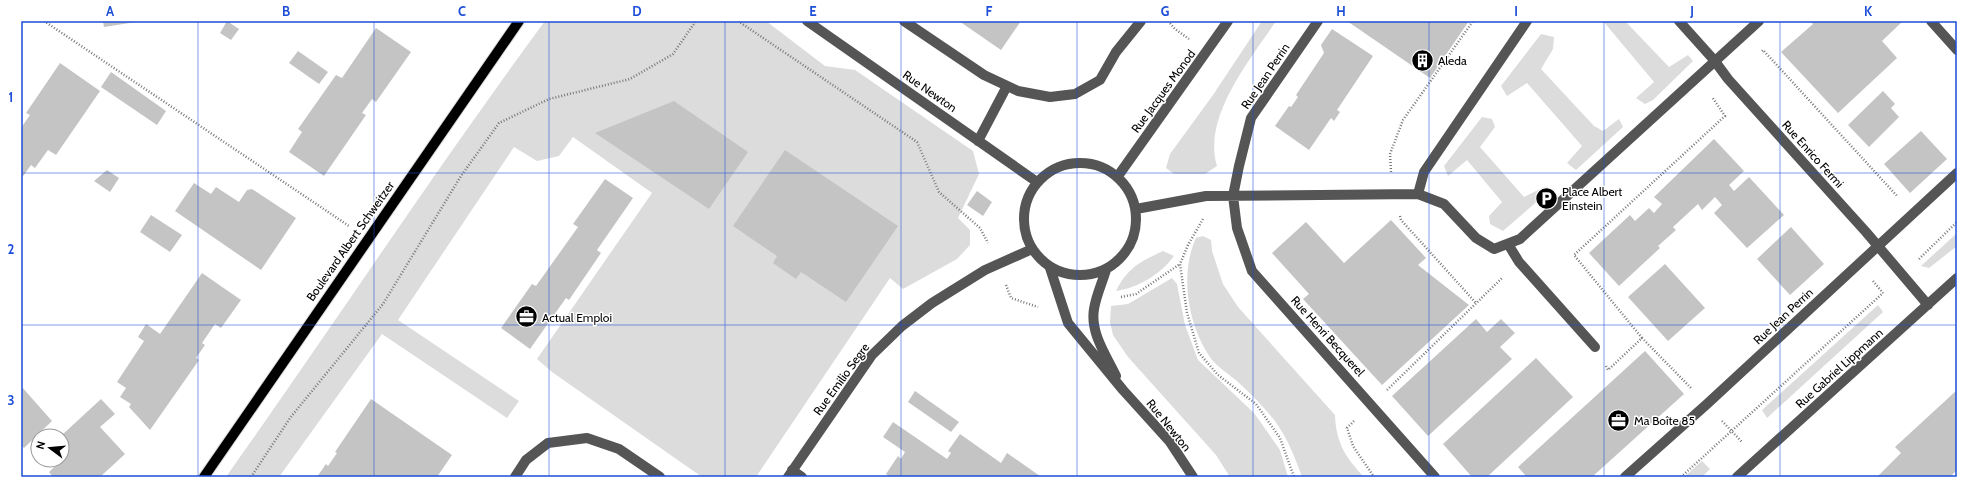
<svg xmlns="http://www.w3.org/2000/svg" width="1978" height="498" font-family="Cabin,sans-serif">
	<rect width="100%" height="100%" fill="#fff"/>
	<path fill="#dcdcdc" d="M545,21H766L825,66L855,70L973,151L979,174L958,218L970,230V245L957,259L903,289L890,278L756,477H702L552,372L537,359L652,193L573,137L559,156L537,161L514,147L398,320L519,401L507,418L382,334L279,477H226C333,326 435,170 545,21Z
		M1262,21H1276C1250,60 1202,117 1217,166L1205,174H1174L1166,168L1170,154L1213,95Z
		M1603,21H1625L1669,67L1688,55L1693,61L1653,100L1645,104L1636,98L1654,82Z
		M1541,34L1554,37L1553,49L1541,69L1594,126L1603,131L1619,119L1623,127L1576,170L1567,163L1582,146L1527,83L1507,96L1501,86Z
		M1482,117L1492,119L1495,127L1480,147L1524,197L1544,187L1548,192L1503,231L1490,224L1489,216L1502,202L1467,160L1448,176L1444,166Z
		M1957,233V246L1929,268L1921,266Z
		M1203,236L1211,240L1212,251L1223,284L1238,307L1335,415C1336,443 1346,458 1364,477H1302C1296,460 1289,442 1279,427C1271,414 1249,392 1238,382C1230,375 1219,368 1212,360C1188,327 1179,275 1196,238Z
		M1163,251L1174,256C1161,274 1138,288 1116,291C1128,267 1140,262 1163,251Z
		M1172,278L1177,284L1185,325L1198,360L1254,413L1280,450L1288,477H1230L1216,455L1128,357L1113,335L1110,322L1111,306L1128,304Z
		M1878,305L1883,312L1767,418L1762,410Z
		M1702,461L1710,469L1702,477H1684Z"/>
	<path fill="#c4c4c4" d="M103,21H136V22L104,27Z
		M227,21L239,29L231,40L220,33Z
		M959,21H1021L1001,50Z
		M1347,21H1469L1430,78Z
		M1810,21L1902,22L1882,41L1897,58L1838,113L1781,52L1813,24Z
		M376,28L411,52L376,102L372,99L362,113L366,115L324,176L289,152L302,132L298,129L336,75L342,78Z
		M1332,29L1373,56L1337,110L1340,112L1334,121L1331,118L1309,150L1275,126L1289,106L1291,107L1298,97L1296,95L1324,53L1321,45Z
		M298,51L328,72L319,84L289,63Z
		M60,63L100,91L56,155L48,150L35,168L31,165L21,179V128L30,115L26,113Z
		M111,72L166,111L157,125L101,87Z
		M1883,91L1895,104L1891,108L1899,117L1869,147L1848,125Z
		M674,101L748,152L709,209L595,133Z
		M1921,131L1947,159L1910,193L1884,164Z
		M1714,139L1744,171L1729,185L1734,191L1749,177L1784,215L1747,248L1714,213L1722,205L1715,197L1702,210L1698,204L1673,227L1676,230L1658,246L1660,248L1619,286L1589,253L1630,215L1635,221L1649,208L1654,213L1662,204L1654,197Z
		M785,150L898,226L846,302L801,272L796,279L773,263L777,256L733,226Z
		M107,170L119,178L110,192L94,181Z
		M605,179L633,198L597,250L601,253L569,300L566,298L530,349L501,328L532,284L536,286L578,227L573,224Z
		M194,183L211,194L216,187L239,202L247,190L252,189L296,218L261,270L175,211Z
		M977,191L992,202L983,216L967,205Z
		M151,215L182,235L170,252L140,232Z
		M1391,220L1426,258L1418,265L1469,305L1382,385L1303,299L1309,294L1272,253L1306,222L1344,263Z
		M1791,227L1824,264L1790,295L1757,259Z
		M1665,264L1705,308L1668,341L1628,297Z
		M202,273L241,300L221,328L215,324L202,343L205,345L196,358L199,360L150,430L129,407L131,404L120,397L126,388L117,382L144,341L138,337L146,324L160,334Z
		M1476,319L1487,332L1501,319L1515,333L1500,347L1512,359L1428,436L1392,396Z
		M1645,351L1684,394L1592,477H1527L1518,467Z
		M1536,358L1573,397L1487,477H1472L1443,444Z
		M21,386L52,421L24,448L21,445Z
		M1957,390V470L1950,477H1877L1901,453L1895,447Z
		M915,391L959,422L951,432L908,402Z
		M101,399L115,414L100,427L125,454L100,477H53L49,472L60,461L58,460H62V435Z
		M371,399L452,455L437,477H317L326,464L328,466L337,453L335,452Z
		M893,422L947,459L951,453L948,451L960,434L1001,463L1007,453L1040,476L890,477L886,474L898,456L901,459L905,452L883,437Z"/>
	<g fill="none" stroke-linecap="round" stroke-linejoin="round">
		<defs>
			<path id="major" d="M204,477L519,21"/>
		</defs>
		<use href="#major" stroke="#dbdbdb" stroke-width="12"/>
		<path stroke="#777" stroke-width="2.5" stroke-dasharray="1 2" stroke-linecap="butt" d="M44,21L349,226
			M738,21L917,142L939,192L980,228L988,243
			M1168,21L1175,29L1189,39
			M1762,51L1763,50L1898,197
			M1391,172L1390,154L1403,120L1473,21
			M1400,216L1401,220L1476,303
			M1203,219L1188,245L1180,264L1187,313L1199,353L1218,375L1256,404L1280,438L1294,477
			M1919,259L1957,222
			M1873,281L1883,293
			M1006,285L1011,298L1038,307
			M1121,297L1136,294L1180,264
			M1642,338L1574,255L1725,116L1712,97
			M1606,366L1608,370L1642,338L1691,388
			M1387,390L1502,278
			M1354,421L1347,428L1353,446L1374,477
			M1722,421L1742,442
			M251,477L290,418L383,304L461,176L499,123L549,99L630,79L673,54L696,21
			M1681,477L1883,293"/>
		<path stroke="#555" stroke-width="10" d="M807,21L1037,182
			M904,21L984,75L1018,91L1050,97L1075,94L1100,80L1116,52L1141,21
			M1318,21L1251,118L1239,166L1233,196L1237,228L1252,271L1435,477
			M1679,21L1714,60L1728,79L1866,232L1928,305
			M1931,21L1957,50
			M978,141L1007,86
			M1024 219a56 56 0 1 1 112 0a56 56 0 1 1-112 0Z
			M1118,176L1228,21
			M1418,194L1424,172L1527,21
			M1136,209L1206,196L1418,194L1444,204L1476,238L1494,249L1520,239L1759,21
			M1508,244L1519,262L1595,347
			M1050,268L1068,323L1123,390L1170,442L1193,477
			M1106,270C1102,283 1096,296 1094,309C1090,333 1106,355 1116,376
			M792,470L802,477
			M515,477L526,460L548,443L587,438L619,449L660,477
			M788,477L872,355L902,326L932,303L985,270L1032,249
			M1625,477L1707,404L1957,173
			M1737,477L1957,278"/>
		<use href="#major" stroke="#000" stroke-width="10"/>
	</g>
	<path fill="none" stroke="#1d4ed8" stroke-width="1" stroke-opacity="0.55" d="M198,21V477M374,21V477M549,21V477M725,21V477M901,21V477M1077,21V477M1253,21V477M1429,21V477M1604,21V477M1780,21V477M21,173H1957M21,325H1957"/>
	<defs>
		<symbol id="building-disc" viewBox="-11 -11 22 22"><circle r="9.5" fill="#000" stroke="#fff"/><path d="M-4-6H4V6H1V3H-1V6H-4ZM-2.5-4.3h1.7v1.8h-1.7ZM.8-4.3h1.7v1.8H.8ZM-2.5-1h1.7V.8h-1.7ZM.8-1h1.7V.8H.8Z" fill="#fff"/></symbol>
		<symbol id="parking-disc" viewBox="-11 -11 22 22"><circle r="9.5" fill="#000" stroke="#fff"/><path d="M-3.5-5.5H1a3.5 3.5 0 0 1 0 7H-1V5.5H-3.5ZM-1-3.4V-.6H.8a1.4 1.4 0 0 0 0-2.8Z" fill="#fff"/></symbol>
		<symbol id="office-disc" viewBox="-11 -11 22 22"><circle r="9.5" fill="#000" stroke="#fff"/><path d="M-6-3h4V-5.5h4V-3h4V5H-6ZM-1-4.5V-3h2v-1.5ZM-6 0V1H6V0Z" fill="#fff"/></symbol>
	</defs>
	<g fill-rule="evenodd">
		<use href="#building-disc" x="1410" y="48" width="25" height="25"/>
		<use href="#parking-disc" x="1534" y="186" width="25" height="25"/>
		<use href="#office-disc" x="514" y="304" width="25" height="25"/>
		<use href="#office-disc" x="1606" y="408" width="25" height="25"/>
	</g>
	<g text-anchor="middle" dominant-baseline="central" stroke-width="3" stroke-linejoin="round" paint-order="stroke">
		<g font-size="12" fill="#000" stroke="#fff" text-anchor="start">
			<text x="1438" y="60">Aleda</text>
			<text x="1562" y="191">Place Albert<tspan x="1562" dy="14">Einstein</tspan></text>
			<text x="542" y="317">Actual Emploi</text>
			<text x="1634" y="420">Ma Boîte 85</text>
		</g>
		<g font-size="12" fill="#000" stroke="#fff">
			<text transform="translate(1265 76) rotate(-56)">Rue Jean Perrin</text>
			<text transform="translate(930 91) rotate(35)">Rue Newton</text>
			<text transform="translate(1163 91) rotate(-54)">Rue Jacques Monod</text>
			<text transform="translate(1813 154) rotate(48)">Rue Enrico Fermi</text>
			<text transform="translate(350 241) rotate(-55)">Boulevard Albert Schweitzer</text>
			<text transform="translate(1783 316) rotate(-43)">Rue Jean Perrin</text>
			<text transform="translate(1328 336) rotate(48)">Rue Henri Becquerel</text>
			<text transform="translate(1839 368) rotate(-42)">Rue Gabriel Lippmann</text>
			<text transform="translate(841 379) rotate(-54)">Rue Emilio Segre</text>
			<text transform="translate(1169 425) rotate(51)">Rue Newton</text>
		</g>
	</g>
	<rect width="1978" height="498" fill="none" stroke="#ffffff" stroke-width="44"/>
	<g transform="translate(50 448) rotate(286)"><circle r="19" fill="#ffffff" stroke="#999999"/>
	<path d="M0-3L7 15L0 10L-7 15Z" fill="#000000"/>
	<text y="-6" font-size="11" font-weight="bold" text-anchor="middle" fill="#000000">N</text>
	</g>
	<rect x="22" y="22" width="1934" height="454" fill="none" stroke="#1d4ed8" stroke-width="1.5"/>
	<g font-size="13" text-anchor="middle" font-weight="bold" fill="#1d4ed8">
		<text x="110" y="16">A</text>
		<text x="286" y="16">B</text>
		<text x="462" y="16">C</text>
		<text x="637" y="16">D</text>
		<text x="813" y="16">E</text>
		<text x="989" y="16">F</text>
		<text x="1165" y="16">G</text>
		<text x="1341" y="16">H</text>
		<text x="1516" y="16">I</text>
		<text x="1692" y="16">J</text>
		<text x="1868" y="16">K</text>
		<text x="11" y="102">1</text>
		<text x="11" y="254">2</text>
		<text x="11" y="405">3</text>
	</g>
</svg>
